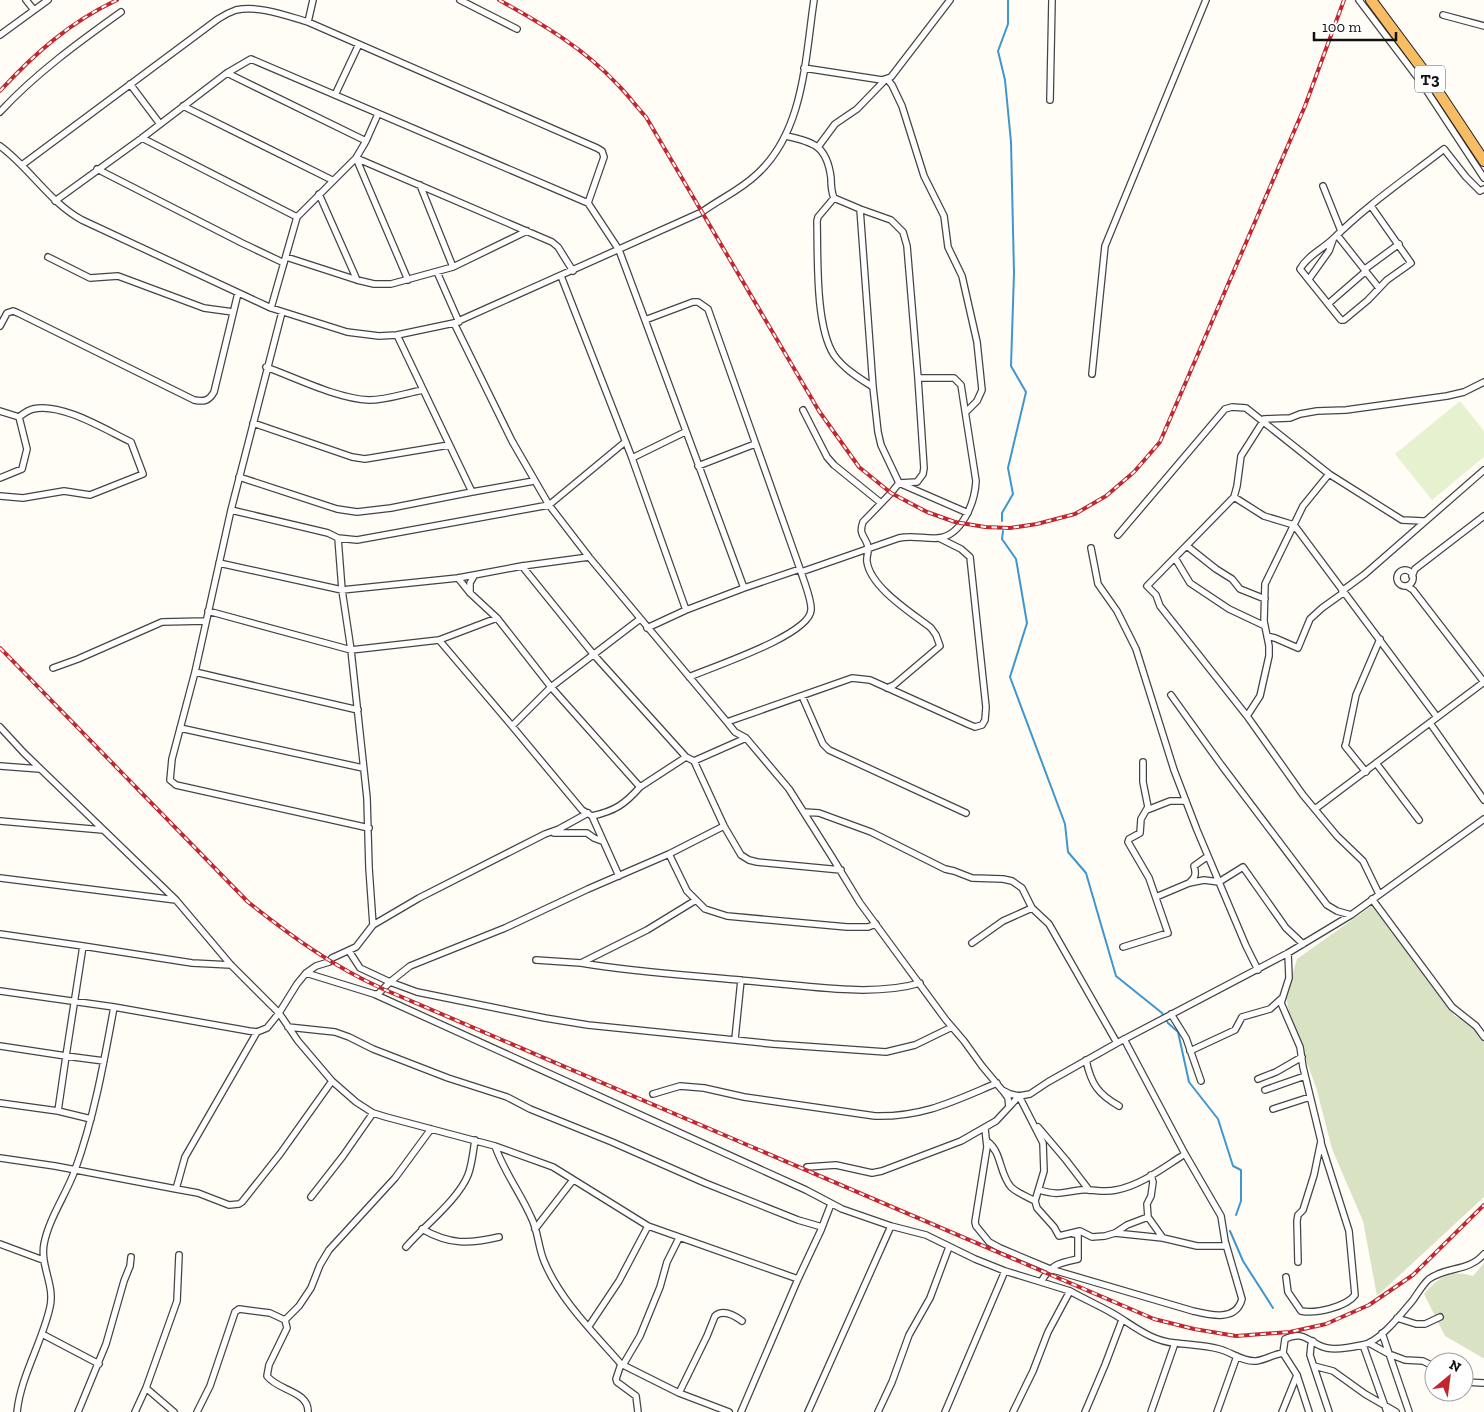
<svg xmlns="http://www.w3.org/2000/svg" width="1484" height="1412" font-family="'Zilla Slab',serif">
	<rect width="100%" height="100%" fill="#fffdf5"/>
	<path fill="#d9e3c4" d="M1373,905L1455,1016L1471,1024L1484,1039V1197L1377,1296L1363,1221L1332,1149L1316,1087L1290,1018L1286,996L1297,959Z
		M1484,1263V1358H1483L1445,1336L1424,1294C1439,1277 1450,1269 1473,1276Z"/>
	<path fill="#e6f2cf" d="M1460,401L1484,431V457L1432,500L1395,454Z"/>
	<g fill="none" stroke-linecap="round" stroke-linejoin="round">
		<path stroke="#3f96cf" stroke-width="2" d="M1002,521V513L1013,494L1008,468L1026,392L1011,366L1014,273L1011,142L1005,80L998,51L1008,24V0
			M1003,531L1002,539L1016,559L1027,623L1010,677L1065,824L1068,852L1086,873L1116,976L1162,1013L1168,1023L1178,1032L1189,1082L1218,1119L1233,1166L1241,1170V1201L1236,1215
			M1230,1231L1243,1261L1273,1308"/>
		<defs>
			<path id="minor" d="M26,0L34,10
				M460,0L517,29
				M1359,0L1421,82L1484,178
				M1443,15L1484,26
				M308,22L313,0
				M0,35L48,0
				M804,68L882,80L891,77L950,0
				M227,73L366,141L356,158L408,280
				M887,79L892,85L902,106L924,176L944,216L948,247L962,276L977,342L982,390L977,401L966,412
				M130,84L160,124
				M335,95L359,44
				M1050,100L1052,0
				M183,106L332,180
				M0,112C35,74 79,42 121,12
				M786,136C814,142 827,146 831,178C831,184 831,191 834,198L860,209L891,220L903,232L907,246L918,378L924,468L923,474L917,482L899,483
				M142,138L297,217
				M366,141L378,114
				M0,146C30,168 49,202 82,220L271,308L347,332L379,336L397,335L454,323L702,212C721,198 739,191 756,175C804,132 805,60 814,0
				M818,147L835,124L857,109L886,79
				M22,165L218,19C224,15 230,12 236,10C259,5 287,16 308,22L597,148L602,151L604,157L588,203
				M97,169L242,243L284,263
				M420,185L453,267
				M1323,186L1341,231
				M319,194L357,280
				M834,198L818,217L817,221C818,256 815,326 834,355C844,369 859,378 873,387L878,432L881,445L899,483L968,513
				M55,201L142,138L227,73L251,59L588,203L619,250L645,320L693,302H698L708,309L800,569C803,579 812,600 811,610C810,635 712,667 689,677
				M1371,206L1411,263L1387,280L1368,300L1344,320H1341L1300,269C1308,255 1323,249 1334,238C1367,205 1407,178 1444,149L1466,177L1480,191L1484,189
				M860,209L873,387
				M1337,235L1379,288
				M48,257L90,278L118,276L204,308L233,312
				M286,257L357,280L374,284H391L453,267L527,231
				M1365,269L1399,244
				M437,272L459,322
				M561,276L632,458L686,610
				M1309,279L1329,251L1333,240
				M1328,304L1366,271
				M271,308L297,217L356,158L552,242L558,247L573,271
				M282,312L231,510L195,672L172,759L170,780L176,785L369,828
				M645,320L744,588L686,610L647,628
				M454,323L512,441L549,505L589,557L727,722L735,732L746,738L789,789L832,857L860,903L946,1020L964,1041L982,1066L1002,1090L1010,1094L1019,1096L1030,1094L1048,1082L1117,1043L1288,953L1351,915L1484,819
				M0,326L7,313L13,311L18,313L194,400C204,402 209,401 214,392L238,293
				M397,335L472,492
				M266,367C296,378 338,399 369,400C387,400 406,393 423,390
				M1092,374L1105,246L1206,0
				M803,410L827,457L834,465L881,503
				M0,411L19,417C23,414 28,410 33,409C61,402 106,430 131,442L143,474L90,495L64,491L23,498L0,496
				M1264,419L1290,418L1300,414L1317,411L1346,410L1447,396L1464,392L1484,382
				M1267,419L1262,423L1241,456L1237,486L1234,497L1147,586L1156,595L1160,606L1247,716L1303,795L1337,836L1363,861L1379,894
				M253,423L352,457L365,459L449,445
				M632,458L685,432
				M698,466L755,444
				M239,477L337,509L357,512L391,508L472,492L534,481
				M0,478L22,469L27,449L19,417
				M1234,497L1264,516L1294,525L1437,717
				M231,510L328,533L338,538L342,590L351,650L367,798L369,868L373,925
				M1118,535L1225,409L1232,407L1246,408L1329,474L1402,520L1423,521
				M338,538L357,540L549,505L625,442
				M1187,546L1216,569L1232,579L1240,589L1265,599
				M1091,548L1098,584L1117,611L1136,649L1174,770L1197,830L1246,946L1258,970
				M1175,558L1190,583L1229,609L1265,626
				M219,563L342,590L458,578L522,566L589,557
				M522,566L594,655L686,757
				M1397 578a8 8 0 1 1 16 0a8 8 0 1 1-16 0Z
				M801,572L899,538C912,535 925,539 938,538C962,536 975,502 976,481L961,385L954,378H918
				M1412,576L1415,569L1484,516
				M458,578L470,593L497,618
				M1407,586L1413,590L1484,682
				M744,588L800,569
				M1342,591L1365,574L1484,470
				M470,593V583L474,576
				M208,611L351,650L439,640L497,618L551,687L640,787L686,757L694,761L746,738
				M1267,636L1275,638L1298,648L1310,619L1322,608L1343,593
				M439,640L512,726L551,687L640,619
				M53,668L78,659L162,622L206,621
				M195,672L358,710
				M887,688L894,685L940,646L936,635L931,628C912,613 871,588 867,562C866,557 869,552 868,547C866,536 858,536 863,522L891,493L899,483
				M1171,695L1222,766L1327,905L1337,911L1351,915
				M802,696L823,744L829,750L966,813
				M1247,716L1260,696L1269,656V646L1264,621L1265,584L1303,506L1329,474
				M727,722L852,678L870,680L970,725L975,727L982,725L985,720L986,707L970,557L961,549L939,538
				M1430,723L1484,800
				M512,726L582,810L592,816C615,811 625,804 640,787
				M0,727L24,753L176,900L231,965L279,1013L298,1041L332,1081L356,1102L373,1113L386,1117L495,1146L553,1167L648,1226L798,1279L741,1412
				M180,728L363,768
				M694,761L724,826L741,855L749,860L757,862L841,870
				M1376,763L1419,820
				M0,766L40,769
				M1366,772L1345,746L1346,743L1356,695L1380,639
				M1315,809L1484,682
				M1147,810L1170,801H1186
				M804,812L819,813L871,832L945,869L954,871L972,878L1003,879L1012,881L1022,888L1032,908L1049,924L1117,1043
				M592,816L619,876
				M0,821L103,830
				M724,826L669,854L588,889L505,928L410,966L390,982L417,992L545,1018L588,1025L773,1044L886,1052L915,1045L952,1027
				M554,833H587L594,838L602,841
				M0,878L176,900
				M1190,882C1196,877 1196,873 1194,866L1208,856
				M1156,897L1189,883L1204,880L1219,882L1243,867L1286,928L1303,944
				M1372,899L1452,1007L1476,1026L1484,1037
				M696,900L705,909L727,916L847,927H868L876,924
				M0,934L83,946
				M972,943L1003,921L1032,908
				M1123,947L1168,933L1149,878L1128,842L1129,839L1140,833L1141,819L1148,807L1143,782V762
				M349,951L360,968L390,982L378,994H374
				M1288,953L1289,978L1281,1003L1300,1047L1303,1067L1321,1141L1314,1175L1303,1210L1298,1215L1297,1221L1298,1262
				M536,960L581,963L647,930L696,900L687,891L669,854
				M581,963C640,973 701,976 760,982C809,986 873,997 920,983
				M306,973L374,994L806,1190L842,1209L891,1226L926,1235L975,1259L1005,1271
				M0,991L114,1007L249,1031L257,1032L267,1028L279,1013L297,984L306,973L316,966L329,962L332,958L356,947L373,925L419,898L545,834L559,829L588,813
				M1171,1014L1186,1038L1201,1081
				M288,1027L335,1032L349,1037L373,1049L448,1078L507,1097L530,1109L612,1142L705,1183L798,1220L822,1227
				M735,1039L741,980
				M0,1046L66,1056L58,1111
				M1190,1051L1235,1030L1242,1017L1270,1009L1281,999
				M1086,1060C1091,1084 1098,1094 1119,1106
				M104,1061L66,1056L83,946L192,963L231,965
				M1258,1079L1276,1072L1302,1057
				M1265,1090L1305,1076
				M653,1094L680,1086L704,1088L744,1097L875,1116C924,1117 954,1101 997,1083
				M1019,1096L1043,1143L1044,1171L1035,1201L1037,1208L1054,1227L1059,1236L1080,1231L1092,1237L1105,1236L1115,1233L1127,1225L1148,1217L1147,1204L1151,1196L1153,1182L1151,1175
				M0,1103L58,1111L91,1119
				M1009,1107L1019,1096
				M1273,1109L1310,1097
				M1038,1127L1066,1160L1089,1190
				M985,1129L987,1147L975,1222L976,1226L989,1242L1000,1248L1050,1269L1193,1311C1210,1315 1236,1322 1242,1299L1225,1241L1221,1216L1185,1154L1124,1039
				M988,1142C1002,1153 999,1173 1011,1187C1017,1193 1028,1197 1035,1201
				M495,1146C504,1172 520,1192 531,1217C538,1230 538,1247 544,1261C560,1300 594,1333 621,1364L616,1379L617,1382L636,1396L638,1412
				M0,1158L55,1166L176,1189L185,1157L257,1032
				M807,1167L836,1165L872,1173L882,1171L961,1141L996,1121L1009,1107L1008,1098L1003,1091
				M176,1189L198,1193L229,1205L239,1204L242,1202L280,1154L332,1081
				M1039,1190C1060,1196 1062,1192 1081,1190C1093,1189 1104,1193 1116,1190C1142,1185 1164,1167 1185,1154
				M311,1197L343,1156L373,1113
				M1148,1217L1163,1238
				M422,1229C450,1245 469,1244 499,1237
				M535,1229L573,1180
				M1115,1233L1163,1238L1197,1246H1226
				M0,1244L43,1260
				M406,1247C424,1226 458,1200 468,1175C472,1165 473,1152 475,1140
				M1286,1277L1288,1292L1301,1311C1316,1314 1346,1307 1355,1295L1349,1231L1321,1143
				M798,1279L821,1230L831,1204
				M1070,1291C1084,1299 1098,1305 1112,1313C1133,1325 1150,1341 1175,1343L1151,1412
				M1397,1318L1416,1324H1425L1440,1317
				M285,1320L299,1306L311,1288L320,1265L329,1250L395,1178L431,1129
				M589,1326L619,1281L648,1226
				M1382,1333L1409,1412
				M42,1334L99,1364
				M1313,1341L1311,1345L1310,1355L1329,1412
				M1175,1343C1190,1345 1204,1345 1219,1349C1231,1352 1243,1362 1256,1361C1265,1360 1274,1354 1283,1353L1297,1375L1309,1412
				M1369,1343L1389,1354L1405,1360L1423,1361L1431,1365L1434,1372
				M1363,1345L1387,1412
				M1283,1353L1285,1339C1306,1329 1310,1345 1327,1348C1336,1350 1353,1347 1362,1345C1379,1343 1402,1313 1413,1300C1418,1293 1423,1284 1429,1279C1447,1266 1469,1272 1484,1254
				M621,1364L679,1393L729,1412
				M623,1365L640,1336L660,1287L667,1262L679,1238
				M1314,1366L1333,1371L1365,1394L1396,1412
				M1464,1382L1484,1383
				M146,1388L174,1412
				M679,1393L707,1336L715,1316C723,1309 734,1315 742,1321
				M17,1412C21,1375 42,1343 50,1307C55,1285 40,1266 44,1244C49,1218 66,1195 75,1170C94,1118 104,1062 114,1007
				M78,1412L106,1344L124,1281L130,1266L131,1257
				M135,1412L146,1388L177,1301L179,1255
				M197,1412L210,1386L235,1312L239,1309L270,1313L285,1320L287,1328L269,1365L267,1376C278,1391 309,1391 308,1412
				M808,1412L891,1226
				M878,1412L892,1382L909,1335L930,1298L949,1247
				M945,1412L1005,1271L1041,1282C1051,1264 1059,1263 1078,1259V1234H1074
				M1013,1412L1033,1371L1048,1332L1070,1291L1041,1282
				M1085,1412L1105,1365L1122,1320
				M1217,1412L1237,1356
				M1282,1412L1297,1375"/>
			<path id="trunk" d="M1371,0L1429,78L1484,161"/>
		</defs>
		<use href="#minor" stroke="#444" stroke-width="8"/>
		<use href="#trunk" stroke="#222" stroke-width="12"/>
		<use href="#minor" stroke="#fff" stroke-width="5.5"/>
		<use href="#trunk" stroke="#f7bc64" stroke-width="10"/>
		<defs>
			<path id="rail" d="M499,0C541,23 585,49 618,85C628,95 636,106 646,117L819,411L859,467L891,493L927,512L955,522L985,527L1010,528L1037,524L1075,514L1106,496L1134,472L1160,442L1305,106L1344,0
				M0,91C34,54 70,22 117,0
				M0,648L248,902C291,936 332,966 383,989L1154,1319L1194,1329L1236,1336L1290,1332L1326,1324L1369,1305L1413,1275L1484,1205"/>
		</defs>
		<use href="#rail" stroke="#c4262e" stroke-width="4"/>
		<use href="#rail" stroke="#fff" stroke-width="2" stroke-dasharray="5.5" stroke-linecap="butt"/>
	</g>
	<g text-anchor="middle" dominant-baseline="central" stroke-width="5" stroke-linejoin="round" paint-order="stroke">
		<rect fill="#fff" stroke="#585858" stroke-width="1" x="1415" y="65.5" width="30" height="27" rx="4"/>
		<g font-size="16" font-weight="bold" fill="#111">
			<text x="1430" y="79">T3</text>
		</g>
	</g>
	<g transform="translate(1449 1377) rotate(29)"><circle r="24" fill="#ffffff" stroke="#a0a0a0"/>
	<path d="M0-4L9 19L0 12L-9 19Z" fill="#c4262e"/>
	<text y="-8" font-size="14" font-weight="bold" text-anchor="middle" fill="#111111">N</text>
	</g>
	<path d="M1314 32v8h82v-8" fill="none" stroke="#111111" stroke-width="2.5"/>
	<text x="1322" y="32" font-size="15" fill="#111111" stroke="#ffffff" stroke-width="4" paint-order="stroke">100 m</text>
</svg>
